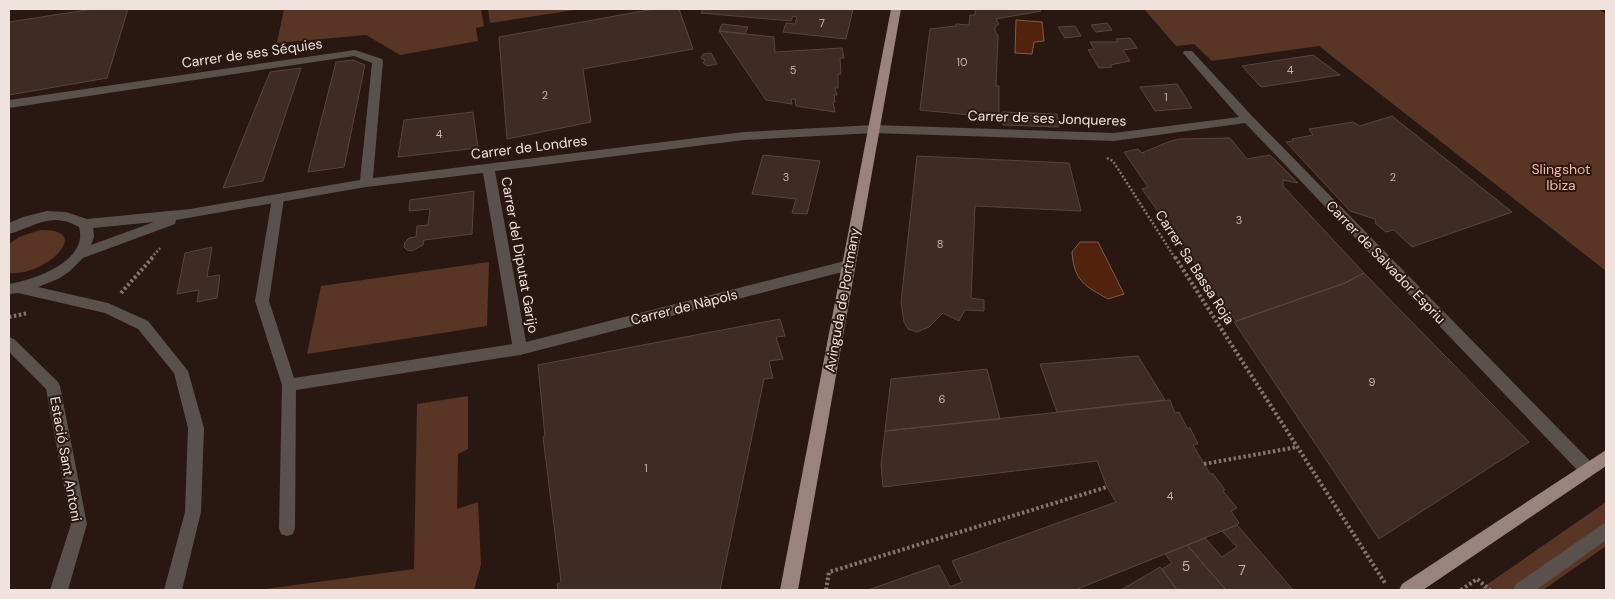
<svg xmlns="http://www.w3.org/2000/svg" width="1615" height="599" font-family="'DM Sans',sans-serif">
	<rect width="100%" height="100%" fill="#291811"/>
	<path fill="#593526" d="M284,9H481L484,26L476,28L478,41L400,55L366,35L277,43Z
		M488,9H581L490,23Z
		M1144,9H1598L1606,14V271L1319,46L1212,61L1194,44L1176,46Z
		M40,230C96,228 45,277 9,273V244L19,237Z
		M489,262L487,326L307,354L321,286Z
		M468,396V449L458,454L457,509L478,502L481,565L474,590H258L414,569L417,404Z
		M1606,502V546L1543,590H1479Z"/>
	<path fill="#53220c" stroke="#825c4b" d="M1016,20L1042,22L1044,41L1034,42L1032,54L1015,53Z
		M1080,242H1098L1124,294L1108,299C1085,286 1074,281 1072,252Z"/>
	<path fill="#3e2c24" stroke="#58443c" d="M93,9H128L107,78L9,95V22Z
		M654,9H679L693,49L583,69L591,122L507,139L499,37Z
		M703,9H853L846,39L783,32L786,23L795,24L797,17L793,16L791,21L701,13Z
		M975,9H1039L1041,11L996,19L999,24L995,27V31L998,35L996,86H999V118L920,110L930,29L956,26V24L969,25L970,15H975Z
		M1107,23L1112,30L1096,32L1091,25Z
		M722,24L748,27L745,34L719,31Z
		M1075,26L1081,36L1065,38L1058,27Z
		M719,31L774,37L775,52L842,48L844,58H840L841,74H838V88H835L837,95H834L835,102H833L835,112L796,106L795,99H791L792,104L766,100Z
		M1130,38L1137,48L1123,50L1130,61L1110,65L1112,67L1099,68L1088,50L1094,49L1090,42H1118L1116,39Z
		M711,53L717,64L707,66L703,63L705,60L701,58L703,54Z
		M1313,55L1340,75L1261,87L1242,66Z
		M353,60L365,65L344,167L308,172L336,62Z
		M301,68L263,181L223,188L270,72Z
		M1177,84L1192,108L1155,111L1140,87Z
		M473,112L478,148L398,157L404,120Z
		M1002,112L1057,114L1059,127L1003,125Z
		M1392,116L1512,212L1412,247L1394,230L1386,232L1376,224L1375,219L1350,211L1286,142L1293,141L1292,139L1313,135L1309,129L1353,122L1360,126Z
		M1230,138L1247,159L1270,155L1298,183L1283,180V186L1364,273L1345,283L1236,321L1142,189L1148,187L1124,152L1138,149L1142,153L1168,142L1179,139Z
		M763,155L820,161L807,214L792,213L796,199L752,194Z
		M917,156L1069,163L1081,211L975,206L971,298L984,300V311L965,310L959,321L943,313L929,327L917,332L908,329L904,322L901,302Z
		M474,191L472,234L424,240L423,245L412,251L407,250L404,247L405,242L409,238L416,237L417,226L428,225L430,209L409,211L410,200Z
		M212,247L207,277L220,275L217,298L197,302L199,290L177,294L185,253Z
		M1364,273L1529,442L1379,539L1234,322L1345,283Z
		M780,319L785,336L776,337L783,359L769,361L773,378L764,379L720,590H558L557,584L561,582L543,437L545,436L538,365Z
		M1138,356L1165,400L1057,412L1040,364Z
		M987,369L1000,419L885,431L891,379Z
		M1170,400L1175,413L1179,412L1187,428H1190L1198,444L1193,445L1210,474H1213L1225,490L1223,491L1237,508L1231,511L1239,523L1237,525L1075,590H868L939,565L950,587L962,582L952,561L1116,502L1107,487L1097,461L883,487L881,465L885,431Z
		M1237,525L1264,556L1293,590H1226L1187,545L1205,538L1222,557L1237,547L1222,531Z
		M1187,545L1220,583L1226,590H1177L1162,569L1172,563L1165,554Z
		M1160,567L1177,590H1121Z"/>
	<g fill="none" stroke-linecap="round" stroke-linejoin="round">
		<path stroke="#85756f" stroke-width="2.5" stroke-dasharray="2 2" stroke-linecap="butt" d="M1107,158L1113,161L1175,258
			M151,258L160,248"/>
		<path stroke="#85756f" stroke-width="4" stroke-dasharray="2.5 2.5" stroke-linecap="butt" d="M1175,257L1385,583
			M121,293L153,257
			M9,317L28,313
			M1204,464L1297,447
			M826,590L829,572L1107,487
			M1461,590L1477,579L1490,590"/>
		<path fill="#5a514d" fill-rule="evenodd" d="M278,194L284,198L269,301L294,378L520,343L525,345L527,349L525,353L520,355L296,390L295,528L293,534L287,536L281,534L279,528L282,385L255,301L272,198Z
			M9,337L14,339L58,382L60,386L87,524L68,590H50L71,524L46,389L9,352Z"/>
		<path fill="#5a514d" fill-rule="evenodd" d="M1606,522V540L1536,590H1513L1516,584Z"/>
		<path fill="#5a514d" fill-rule="evenodd" d="M355,50L382,59L383,61L373,178L744,132L874,125L1114,133L1239,117L1183,53L1184,51H1192L1252,116L1593,464L1595,469L1593,474L1587,476L1581,474L1245,123L1114,141L874,133L744,140L495,171L526,342L849,260L854,261L856,265L854,269L520,355L515,353L513,349L483,173L366,187L176,220L175,224L83,258L70,271L60,278L38,287L108,303L148,321L188,371L204,428L201,512L182,590H164L185,512L188,428L174,373L138,329L105,313L18,293L9,294V284C34,280 89,261 79,227C51,211 36,226 9,234V223L23,217L47,211L66,212L87,219L190,209L360,180L372,63L354,56L9,108V100ZM154,222L91,245L94,237L93,228Z"/>
		<path fill="#98847d" fill-rule="evenodd" d="M891,9H901L798,590H780Z
			M1606,450V466L1423,590H1399L1402,584Z"/>
	</g>
	<g text-anchor="middle" dominant-baseline="central" stroke-width="4" stroke-linejoin="round" paint-order="stroke">
		<g font-size="11" fill="#c4b5b0">
			<text x="822" y="23">7</text>
			<text x="962" y="62">10</text>
			<text x="793" y="70">5</text>
			<text x="1290" y="70">4</text>
			<text x="545" y="95">2</text>
			<text x="1166" y="97">1</text>
			<text x="439" y="134">4</text>
			<text x="786" y="177">3</text>
			<text x="1393" y="177">2</text>
			<text x="1239" y="220">3</text>
			<text x="940" y="244">8</text>
			<text x="1372" y="382">9</text>
			<text x="942" y="399">6</text>
			<text x="646" y="468">1</text>
			<text x="1170" y="496">4</text>
		</g>
		<g font-size="14" fill="#f0e3de" stroke="#291811">
			<text transform="translate(252 53) rotate(-8)">Carrer de ses Séquies</text>
			<text transform="translate(1047 118) rotate(2)">Carrer de ses Jonqueres</text>
			<text transform="translate(529 147) rotate(-7)">Carrer de Londres</text>
			<text transform="translate(520 255) rotate(80)">Carrer del Diputat Garijo</text>
			<text transform="translate(1386 262) rotate(46)">Carrer de Salvador Espriu</text>
			<text transform="translate(1195 267) rotate(57)">Carrer Sa Bassa Roja</text>
			<text transform="translate(842 300) rotate(-80)">Avinguda de Portmany</text>
			<text transform="translate(684 307) rotate(-14)">Carrer de Nàpols</text>
			<text transform="translate(66 459) rotate(80)">Estació Sant Antoni</text>
		</g>
		<g font-size="14" fill="#fbb79c" stroke="#291811">
			<text x="1561" y="169">Slingshot<tspan x="1561" dy="16">Ibiza</tspan></text>
		</g>
		<g font-size="14" fill="#c4b5b0">
			<text x="1186" y="566">5</text>
			<text x="1242" y="570">7</text>
		</g>
	</g>
	<rect width="1615" height="599" fill="none" stroke="#f0e3de" stroke-width="20"/>
</svg>
